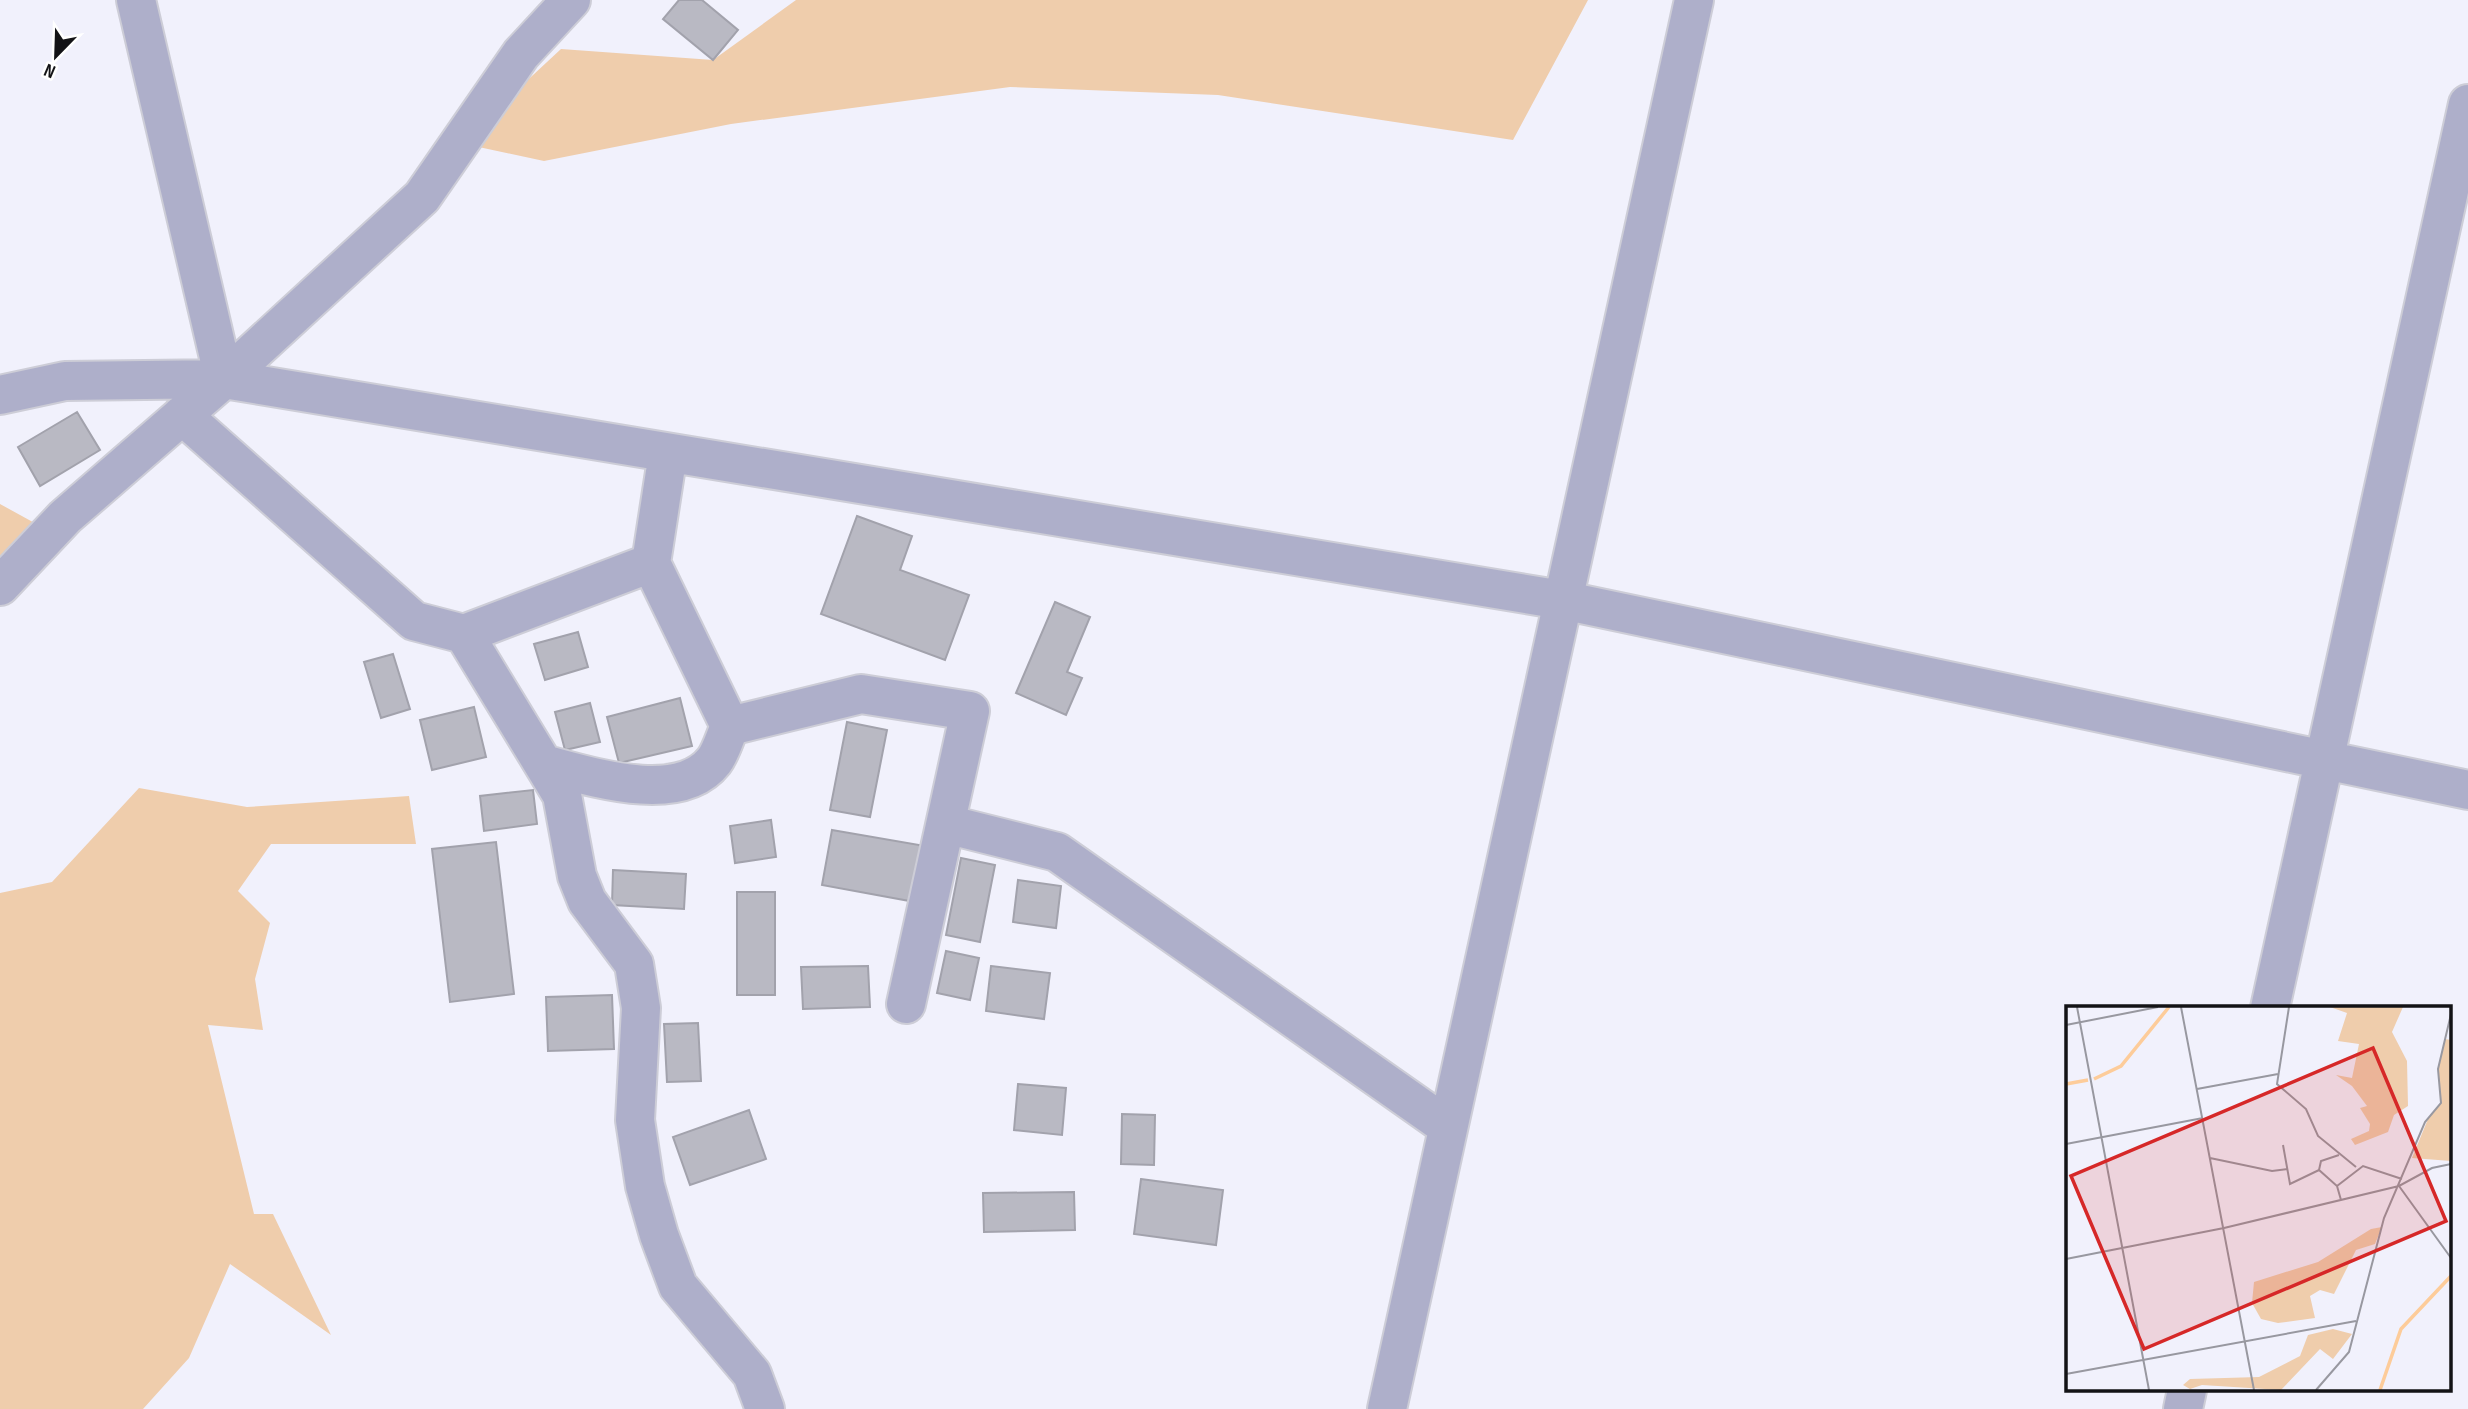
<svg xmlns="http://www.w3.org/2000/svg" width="2468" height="1409" font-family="'Sofia Sans Condensed',sans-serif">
	<rect width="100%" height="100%" fill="#f1f1fc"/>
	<path fill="#efcdac" d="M796,0H1588L1513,140L1218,95L1010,87L731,124L544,161L460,143L561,49L713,60Z
		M0,504L51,532L0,583Z
		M139,788L247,807L409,796L416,844H271L238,891L270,923L255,979L263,1030L208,1025L254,1214H273L331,1335L230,1264L189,1358L143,1409H0V893L52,882Z"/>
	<path fill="#b9b9c3" stroke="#a2a2ac" stroke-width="2" d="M679,0H702L738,30L713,60L663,19Z
		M77,412L100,450L40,486L18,447Z
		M857,516L912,536L900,570L969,595L945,660L821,614Z
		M1055,602L1090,617L1067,672L1082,678L1066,715L1016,693Z
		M578,632L588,667L545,680L534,644Z
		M393,654L410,709L381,718L364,662Z
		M680,698L692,746L619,763L607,717Z
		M590,703L600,742L565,750L555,712Z
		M474,707L486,757L432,770L420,720Z
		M847,722L887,730L870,817L830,810Z
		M533,790L537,824L484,831L480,796Z
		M771,820L776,857L735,863L730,826Z
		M832,830L925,846L915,902L822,885Z
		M496,842L514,994L450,1002L432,849Z
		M961,858L995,865L980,942L946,935Z
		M613,870L686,874L684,909L612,905Z
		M1018,880L1061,886L1056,928L1013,922Z
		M737,892H775V995H737Z
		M946,951L979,958L970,1000L937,993Z
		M868,966L870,1007L803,1009L801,967Z
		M991,966L1050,973L1044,1019L986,1011Z
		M612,995L614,1049L548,1051L546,997Z
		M698,1023L701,1081L667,1082L664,1024Z
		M1018,1084L1066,1088L1062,1135L1014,1130Z
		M749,1110L766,1159L690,1185L673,1137Z
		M1122,1114L1155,1115L1154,1165L1121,1164Z
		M1141,1179L1223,1190L1216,1245L1134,1234Z
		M1074,1192L1075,1230L984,1232L983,1193Z"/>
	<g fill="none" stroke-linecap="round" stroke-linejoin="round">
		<defs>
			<path id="minor" d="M136,0L224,379
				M0,395L65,381L224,379L1562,600L2468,790
				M182,415L414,621L464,634L651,563
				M668,453L651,563L730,726L861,694L970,711L906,1004
				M0,586L65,517L224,379L422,197L521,54L571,0
				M464,634L562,795L577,876L587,901L634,964L641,1008L635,1120L645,1186L659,1235L678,1286L752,1374L765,1409
				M543,764C589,776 679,806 714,761C721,752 725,737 730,726
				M946,824L1057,852L1448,1127
				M2270,1008L2468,104
				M1387,1409L1694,0
				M2183,1409L2187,1390"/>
		</defs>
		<use href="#minor" stroke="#cdcdd7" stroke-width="42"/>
		<use href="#minor" stroke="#aeafca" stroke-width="38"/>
	</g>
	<g transform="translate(2066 1006)">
		<rect width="385" height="385" fill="#f1f1fc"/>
		<path d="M264,1H337L326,26L341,55L342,100L328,109L322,126L289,139L285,133L303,125L304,118L294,102L301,100L286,80L270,69L286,72L293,38L272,35L281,7ZM379,33L385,34V155L346,152L362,113L375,97L372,63ZM316,221L309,238L290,244L268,288L254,284L244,290L249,312L212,317L195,313L186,297L188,276L252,256L305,223ZM267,323L286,328L267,353L254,343L215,384L136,379L124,383L117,379L124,373L193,371L234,350L242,329Z" fill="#efcdac"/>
		<path fill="none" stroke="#fdcc9a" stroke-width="3.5" d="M28,73L55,60L103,1M0,78L22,74M314,384L335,323L385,270"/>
		<path fill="none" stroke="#9898a0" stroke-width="2" d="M11,1L83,384M115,1L188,384M223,1L211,78L240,103L252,130L290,161M0,19L92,1M131,83L212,68M0,138L137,112M217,139L224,178L253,164L271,180L275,194M144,152L206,165L222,163M253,164L255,155L273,149M271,180L297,160L336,173M333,180L385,252M0,253L158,222L333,180L366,162L385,158M0,368L290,315M250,384L283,346L318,212L359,116L375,97L372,63L385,8"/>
		<path fill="#d62828" fill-opacity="0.15" stroke="#d62828" stroke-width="3.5" d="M307,42L380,215L78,343L5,170Z"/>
		<rect width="385" height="385" fill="none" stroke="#131316" stroke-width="3.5"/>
	</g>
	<g transform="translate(56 56) rotate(203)" stroke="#ffffff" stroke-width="5" paint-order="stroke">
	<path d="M0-5L12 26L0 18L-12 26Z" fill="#131316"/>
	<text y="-10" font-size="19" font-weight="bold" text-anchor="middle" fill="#131316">N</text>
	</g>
</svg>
